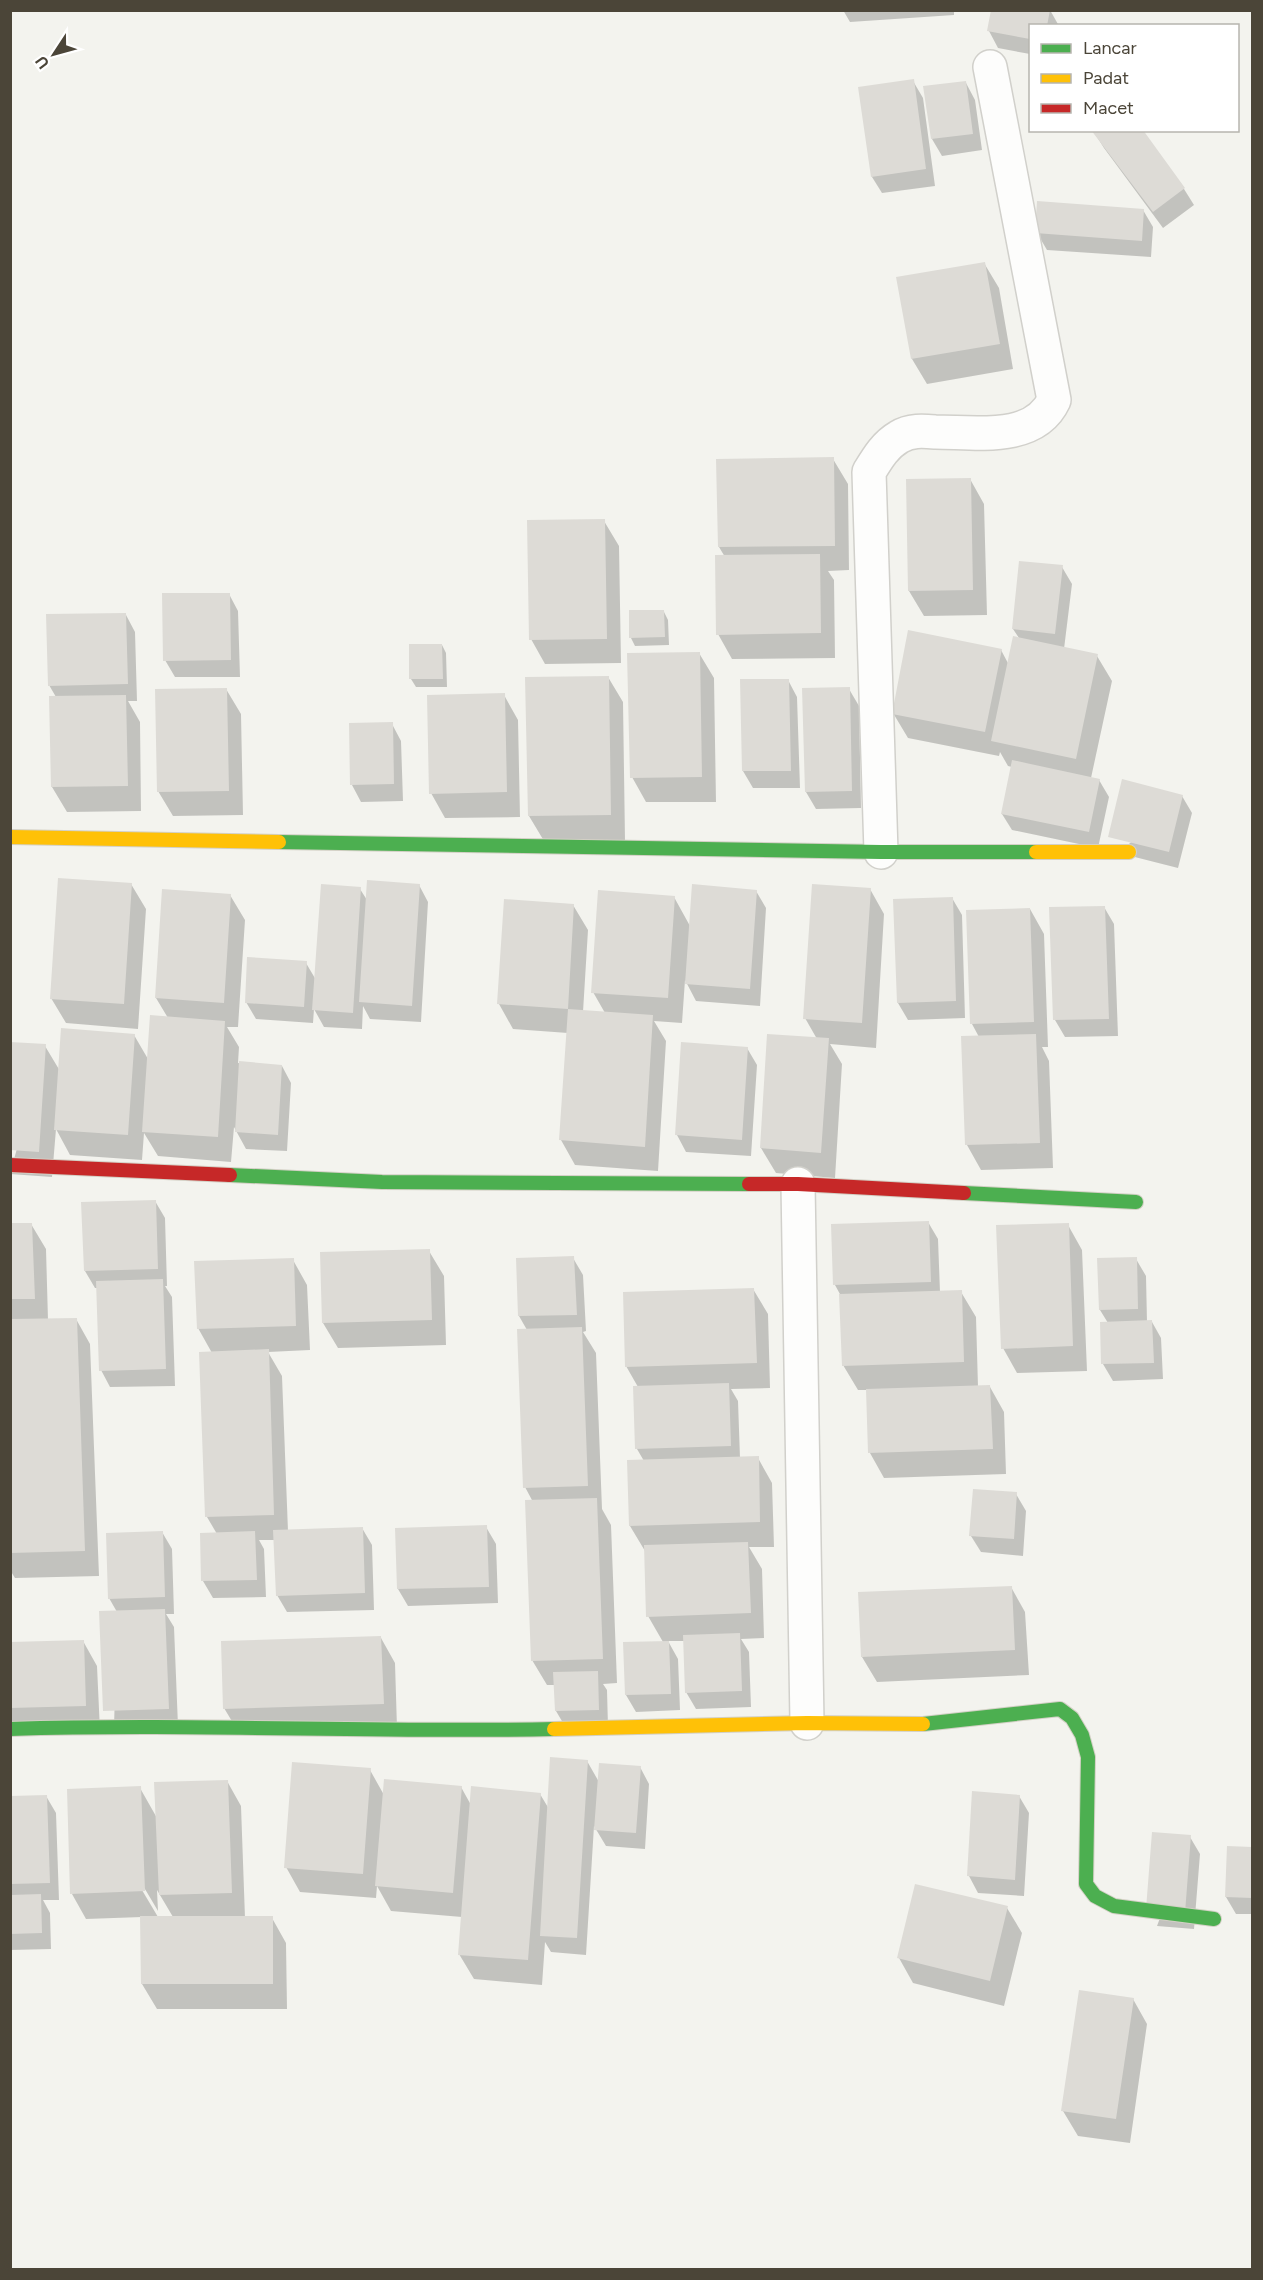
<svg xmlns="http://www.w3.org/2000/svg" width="1263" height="2280" font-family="Figtree,sans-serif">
	<rect width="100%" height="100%" fill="#f3f3ee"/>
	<path fill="#0003" fill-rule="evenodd" d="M843,10H954V15L850,22Z
		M992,10H1050L1059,26H1030V54L998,48L989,31Z
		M913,81L923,98L935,186L882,193L872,177Z
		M966,83L975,100L982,150L942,156L932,139Z
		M1094,132L1184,189L1194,205L1163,228L1104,148Z
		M1143,210L1153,227L1151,257L1047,250L1037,233Z
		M984,263L999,288L1013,369L927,384L912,359L898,278Z
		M833,459L848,484L849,570L828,571L834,580L835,658L732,659L718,634L725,557L719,547Z
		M970,479L984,504L987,615L924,616L909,591Z
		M604,521L619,546L621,663L545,664L531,639Z
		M1062,567L1072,584L1064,649L1097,656L1112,681L1091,778L1099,780L1109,797L1098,848L1012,830L1002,814L1012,767L1008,766L1000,752L999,756L908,738L893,713L1001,650L1009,665L1019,638L1013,629Z
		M229,594L238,611L240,677H175L165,660Z
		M664,612L668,620L669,645L635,646L631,638Z
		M126,615L135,632L137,701H128L140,722L141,811L67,812L52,787L56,697L49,685Z
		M442,645L446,653L447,687H416L411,679Z
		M699,653L714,678L716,802H646L632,777Z
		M608,677L623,702L625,840L544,841L529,816Z
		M788,680L797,697L800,788H753L743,771L742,681Z
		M226,689L241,714L243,815L173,816L158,791Z
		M849,689L859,706L861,808L816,809L806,792Z
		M504,695L518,720L520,817L445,818L431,793Z
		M392,724L401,741L403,801L361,802L352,785Z
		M1182,796L1192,813L1178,868L1119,853Z
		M131,884L146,909L138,1029L66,1023L51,998Z
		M419,885L428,902L421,1022L370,1019L363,1006L362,1029L324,1027L314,1009L313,1023L256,1019L246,1002L306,963L316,980L360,889L367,900Z
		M870,889L884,914L876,1048L830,1044L842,1064L835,1178L776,1173L761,1148L817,1039L805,1018Z
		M756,891L766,908L760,1006L696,1001L685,980L682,1023L654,1021L666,1041L658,1171L575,1165L561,1140L568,1033L513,1029L499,1004L573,905L588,930L583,1012L605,1013L593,992L674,897L690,926Z
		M230,895L245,920L238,1027H227L239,1047L238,1063L282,1066L291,1083L287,1151L246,1149L234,1127L231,1162L158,1156L144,1133L142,1160L70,1155L56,1129L52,1177L10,1174L45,1046L60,1071L134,1035L148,1059L168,1018L156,998Z
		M952,898L962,915L965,1018L908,1020L898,1003Z
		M1104,907L1114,924L1118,1036L1065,1037L1055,1020Z
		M1030,909L1044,934L1048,1047H1042L1049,1061L1053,1168L981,1170L967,1145L979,1037L972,1024Z
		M747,1048L757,1065L751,1156L686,1152L677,1135Z
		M155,1201L165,1218L167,1286H165L172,1297L175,1386L110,1387L101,1370L97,1288H95L85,1271Z
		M928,1222L938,1239L940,1292H961L976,1317L978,1387H990L1004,1412L1006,1474L884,1478L870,1453L867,1390H858L843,1365L841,1296L835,1285L832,1226Z
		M31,1224L46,1249L48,1320L76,1319L90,1344L99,1576L15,1578L10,1570V1225Z
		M1068,1225L1082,1250L1087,1371L1017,1373L1003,1348Z
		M429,1251L444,1276L446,1345L338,1348L323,1323Z
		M573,1258L583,1275L586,1331L583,1332L596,1353L602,1509L611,1525L617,1683L603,1684L607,1690L608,1727L566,1728L556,1711L555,1685H547L532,1660L533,1502L525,1487L527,1330L519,1316Z
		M1136,1259L1146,1276L1147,1322H1152L1161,1338L1163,1379L1113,1381L1103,1364L1108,1323L1100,1310L1099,1260Z
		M293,1260L307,1285L310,1350L268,1352L282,1376L288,1531L362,1528L372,1545L374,1610L287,1612L277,1595L275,1540H259L264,1549L266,1597L213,1598L203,1581L217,1534L207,1517L212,1353L198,1328Z
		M753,1289L768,1314L770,1388L731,1389L738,1401L740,1458H758L772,1483L774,1547H749L762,1569L764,1638L741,1639L749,1652L751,1707L696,1709L686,1692L684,1641H668L678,1659L680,1710L636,1712L626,1695L663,1642L648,1616L645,1551L630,1526L644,1461L637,1449L638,1387L626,1366Z
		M1016,1494L1026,1511L1023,1556L981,1552L971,1536Z
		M486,1527L496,1544L498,1603L408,1606L398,1589Z
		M162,1532L172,1549L174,1614H166L174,1627L178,1726L114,1728L117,1612L109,1598Z
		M1011,1587L1025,1612L1029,1675L877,1682L862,1657Z
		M381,1638L395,1663L397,1728L239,1733L224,1708Z
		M83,1641L97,1666L100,1731L10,1733V1643Z
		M587,1761L599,1782L640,1767L649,1784L645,1849L606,1846L594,1826L586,1955L551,1952L545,1942L542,1985L474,1979L459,1954L462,1917L391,1911L377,1886L376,1898L300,1892L286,1867L370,1770L384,1795L461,1787L471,1805L540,1794L549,1809Z
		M227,1781L241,1806L245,1918H272L286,1943L287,2009H157L142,1984V1917L86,1919L72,1894L140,1788L157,1818ZM142,1884L158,1911L157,1890L173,1917H158L139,1885Z
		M46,1796L56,1813L59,1900H43L50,1913L51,1949L10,1950V1797Z
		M1019,1796L1029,1813L1024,1896L978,1893L969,1876Z
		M1190,1837L1200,1854L1194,1929L1157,1926Z
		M1228,1847L1252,1849V1914H1236L1226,1897Z
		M1007,1908L1022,1933L1004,2006L913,1983L899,1958Z
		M1133,1999L1147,2024L1130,2143L1078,2136L1063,2111Z"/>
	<path fill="#dddbd6" d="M991,10H1050L1047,26H1030V39L987,31Z
		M914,79L926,169L871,177L858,87Z
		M966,81L973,134L931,139L923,86Z
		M1091,130H1143L1185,188L1153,212Z
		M1037,201L1144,209L1142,241L1035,233Z
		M985,262L1000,344L911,359L896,277Z
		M834,457L835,546L718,547L716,459Z
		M971,478L973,590L908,591L906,479Z
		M605,519L607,639L529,640L527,520Z
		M820,554L821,633L716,635L715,555Z
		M1019,561L1063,565L1055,634L1012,629Z
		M162,593H230L231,660L163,661Z
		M629,610H664L665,637L629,638Z
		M126,613L128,684L48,686L46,614Z
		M908,630L1002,649L985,732L892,714Z
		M1013,636L1098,654L1076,759L991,741Z
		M409,644H442L443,679H409Z
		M700,652L702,777L630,778L627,653Z
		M609,676L611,815L528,816L525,677Z
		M740,679H789L791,771H742Z
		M850,687L852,791L805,792L802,688Z
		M227,688L229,791L157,792L155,689Z
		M505,693L507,792L429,794L427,695Z
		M126,695L128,786L51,787L49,696Z
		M393,722L394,784L350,785L349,723Z
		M1012,760L1100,779L1089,832L1001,814Z
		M1122,779L1183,795L1169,852L1108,837Z
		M58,878L132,883L124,1004L50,999Z
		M367,880L420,884L412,1006L359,1002Z
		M321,884L361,887L353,1013L312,1010Z
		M692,884L757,890L750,989L685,984Z
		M812,884L871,888L862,1023L803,1019Z
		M162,889L231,894L224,1003L155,998Z
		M598,890L675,896L668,998L591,993Z
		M953,897L956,1001L897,1003L893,899Z
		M504,899L574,904L568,1009L497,1004Z
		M1105,906L1109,1019L1053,1020L1049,907Z
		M1030,908L1034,1022L970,1024L966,910Z
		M247,957L307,961L304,1007L245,1003Z
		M568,1009L653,1015L645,1147L559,1140Z
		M150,1015L225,1021L218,1137L142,1132Z
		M61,1028L135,1034L128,1135L54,1130Z
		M767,1034L829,1038L821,1153L760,1148Z
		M1036,1034L1040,1143L965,1145L961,1036Z
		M10,1042L46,1044L39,1152L10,1150Z
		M681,1042L748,1047L742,1140L675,1135Z
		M239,1061L282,1065L278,1135L235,1132Z
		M156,1200L158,1269L84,1271L81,1202Z
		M929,1221L931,1282L833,1285L831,1224Z
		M10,1223H32L35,1299H10Z
		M1069,1223L1073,1346L1001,1349L996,1225Z
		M430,1249L432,1320L322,1323L320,1252Z
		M574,1256L577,1315L518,1316L516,1258Z
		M1137,1257L1138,1309L1099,1310L1097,1258Z
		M294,1258L296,1326L197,1329L194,1261Z
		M163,1279L166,1369L99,1371L96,1281Z
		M754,1288L757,1363L625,1367L623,1292Z
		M962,1290L964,1362L842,1366L839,1294Z
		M77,1318L85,1551L10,1553V1319Z
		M1152,1320L1154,1363L1101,1364L1100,1322Z
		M582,1327L588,1486L523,1488L517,1329Z
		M269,1349L274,1515L205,1517L199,1352Z
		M729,1383L731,1446L635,1449L633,1386Z
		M990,1385L993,1449L868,1453L866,1389Z
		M759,1456L760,1522L629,1526L627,1460Z
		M973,1489L1017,1492L1014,1539L969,1536Z
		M597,1498L603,1659L531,1661L525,1500Z
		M487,1525L489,1587L397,1589L395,1528Z
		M363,1527L365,1593L276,1596L273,1530Z
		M163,1531L165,1597L108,1599L106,1533Z
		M255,1531L257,1580L201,1581L200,1533Z
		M748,1542L751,1613L646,1617L644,1545Z
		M1012,1586L1015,1650L861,1657L858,1592Z
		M165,1609L169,1709L103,1711L99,1611Z
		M740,1633L742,1691L685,1693L683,1635Z
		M381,1636L384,1704L223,1709L221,1641Z
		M84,1640L86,1706L10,1708V1642Z
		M669,1641L671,1694L625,1695L623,1642Z
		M598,1671L599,1710L555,1711L553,1672Z
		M550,1757L588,1760L577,1938L540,1936Z
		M292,1762L371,1768L363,1874L284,1868Z
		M599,1763L641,1766L636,1833L594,1830Z
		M384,1779L462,1786L453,1893L375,1886Z
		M228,1780L232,1893L159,1895L154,1782Z
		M141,1786L145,1891L70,1894L67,1789Z
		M471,1786L541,1793L528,1960L458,1955Z
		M972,1791L1020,1795L1015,1880L967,1876Z
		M47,1795L50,1883L10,1884V1796Z
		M1152,1832L1191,1835L1185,1913L1146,1909Z
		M1227,1846L1252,1847V1898L1225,1897Z
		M915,1884L1008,1906L990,1981L897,1958Z
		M41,1894L42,1933L10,1934V1895Z
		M140,1916H273V1984H141Z
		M1079,1990L1134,1998L1116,2119L1061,2111Z"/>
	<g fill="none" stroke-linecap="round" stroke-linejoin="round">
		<defs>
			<path id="street" d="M881,852L869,472C877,459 885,445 899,437C910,430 923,431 935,432C974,432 1034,443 1054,400L990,67
				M798,1184L807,1723"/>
			<path id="fast" d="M279,842L881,852H1036
				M230,1175L382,1182L749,1184
				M964,1193L1136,1202
				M923,1724L1060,1709L1072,1718L1082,1735L1088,1757L1086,1884L1095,1896L1114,1906L1214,1919
				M10,1729C191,1723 373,1733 554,1729"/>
			<path id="slow" d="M10,837L279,842
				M1036,852H1129
				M554,1729L807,1723L923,1724"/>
			<path id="jam" d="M10,1165L230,1175
				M749,1184H798L964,1193"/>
		</defs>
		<use href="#street" stroke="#d1d0cb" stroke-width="36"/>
		<use href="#fast" stroke="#d3d0c5" stroke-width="16"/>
		<use href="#slow" stroke="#d3d0c5" stroke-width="16"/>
		<use href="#jam" stroke="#d3d0c5" stroke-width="16"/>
		<use href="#street" stroke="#fdfdfc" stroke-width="33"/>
		<use href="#fast" stroke="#4caf50" stroke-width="14"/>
		<use href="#slow" stroke="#ffc107" stroke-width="14"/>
		<use href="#jam" stroke="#c62828" stroke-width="14"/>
	</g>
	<rect width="1263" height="2280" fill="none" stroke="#4b4538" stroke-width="24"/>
	<rect x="1029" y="24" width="210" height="108" fill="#ffffff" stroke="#b7b5af" stroke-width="1.5"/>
	<rect x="1041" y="44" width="30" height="9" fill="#4caf50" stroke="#b7b5af" stroke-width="1.5"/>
	<text x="1083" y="54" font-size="18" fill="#4b4538">Lancar</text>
	<rect x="1041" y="74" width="30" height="9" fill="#ffc107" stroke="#b7b5af" stroke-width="1.5"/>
	<text x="1083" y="84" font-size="18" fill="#4b4538">Padat</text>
	<rect x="1041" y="104" width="30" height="9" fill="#c62828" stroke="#b7b5af" stroke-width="1.5"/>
	<text x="1083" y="114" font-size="18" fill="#4b4538">Macet</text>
	<g transform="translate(54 54) rotate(234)" stroke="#ffffff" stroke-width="4.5" paint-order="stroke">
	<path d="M0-4.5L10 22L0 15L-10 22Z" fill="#4b4538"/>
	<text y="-9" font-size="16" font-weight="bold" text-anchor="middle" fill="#4b4538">U</text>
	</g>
</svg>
